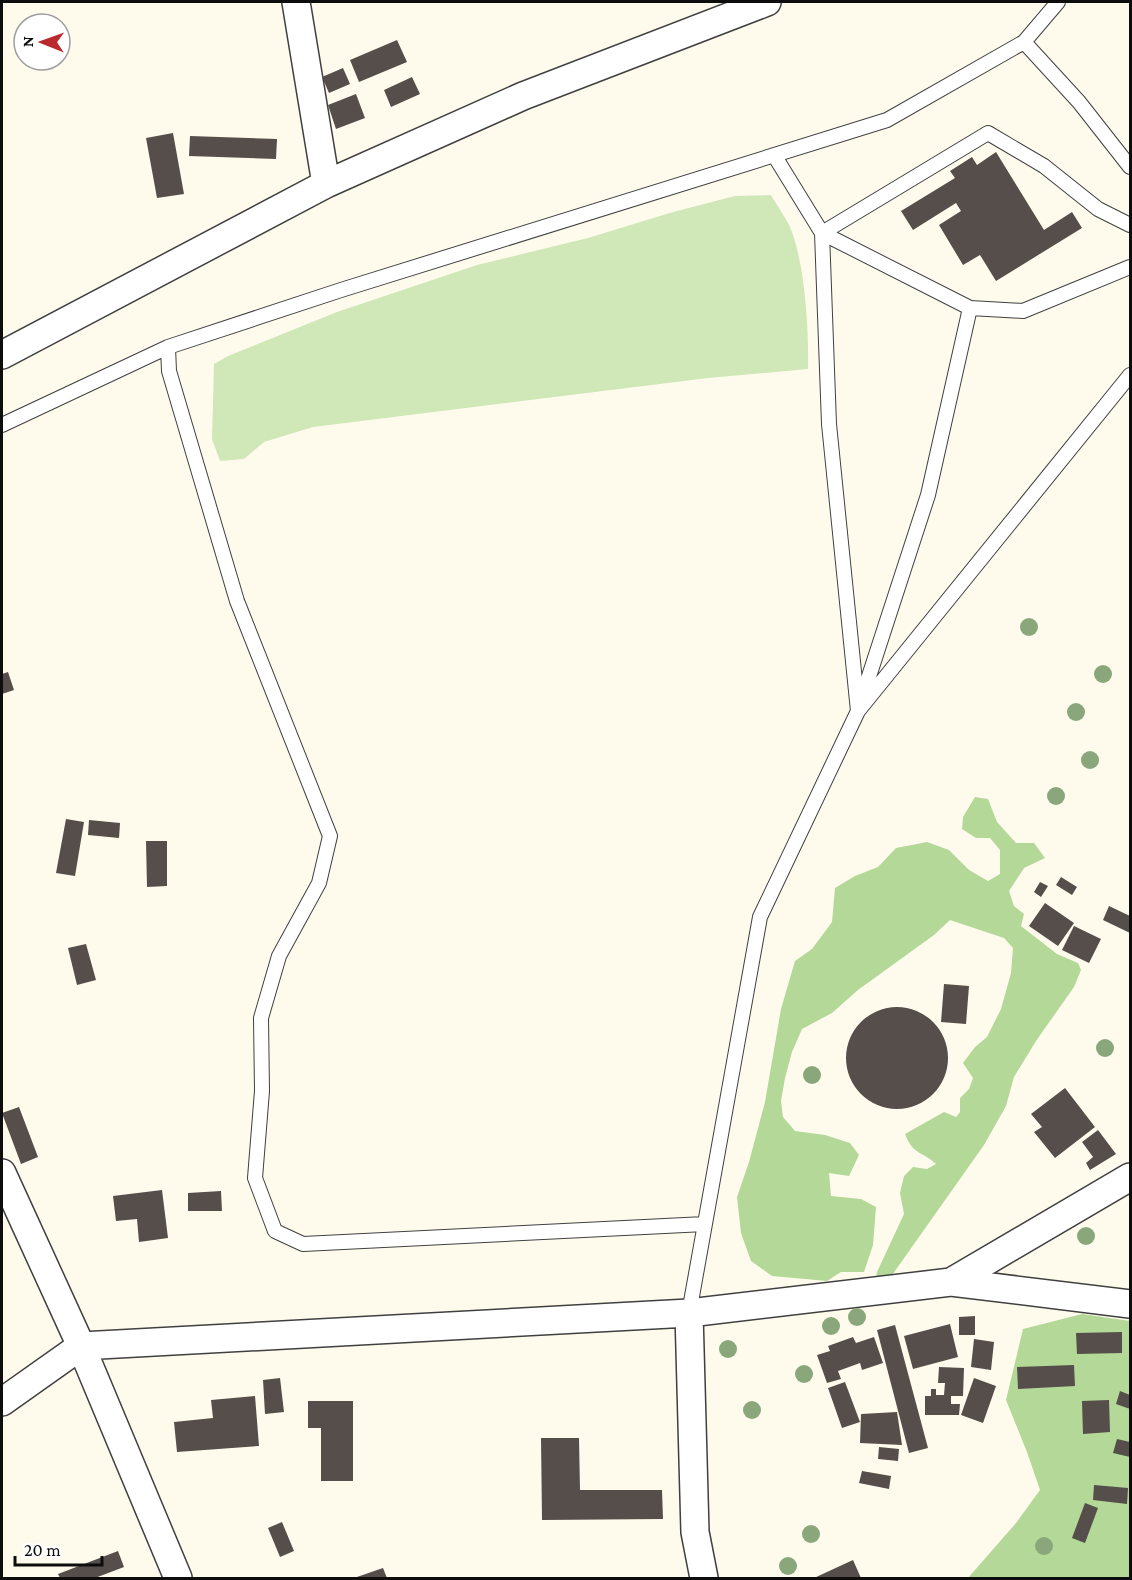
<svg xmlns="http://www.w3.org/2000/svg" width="1132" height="1580" font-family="'Crimson Pro',serif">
	<rect width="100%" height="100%" fill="#fefbed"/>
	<path fill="#d0e7b8" d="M771,195C777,206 785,216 790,227C805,262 809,331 808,369L708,378L313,427L264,442L244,459L220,461L212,439L214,364L228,356L337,312L477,265L588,238L673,212L735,196Z"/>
	<path fill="#b3d898" d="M975,797L988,799L997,822L1016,843H1034L1045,858L1024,868L1009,891L1014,906L1024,914L1021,926L1057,954L1078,963L1081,970L1074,987L1036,1041L1014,1077L1006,1106L984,1145L890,1278H876L877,1272L904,1214L900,1193L904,1176L913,1167L927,1169L936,1164C922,1151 913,1155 905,1134L944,1112L956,1117L960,1112V1098L969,1089L973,1078L963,1063L975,1047L987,1037L1001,1009L1011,973L1013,948L1004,938L950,920L934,935L858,990L832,1013L802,1029L792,1052L785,1078L781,1101L783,1117L795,1131L825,1135L850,1143L859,1155L849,1176L829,1173L831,1196L861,1199L876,1207L873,1245L864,1272H841L827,1281L772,1276L751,1261L741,1233L737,1197L749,1162L765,1102L781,1009L795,961L812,949L832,922L835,888L855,876L878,867L896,848L927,842L949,850L969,870L988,881L1000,874V850L990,838H976L962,829L963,817Z
		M1082,1314L1130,1321V1578H968L1016,1523L1040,1490L1027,1452L1006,1400L1023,1329Z"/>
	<path fill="#554e4a" d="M397,40L407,62L359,82L350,60Z
		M343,68L350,84L329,93L322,77Z
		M412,77L420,94L391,107L384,90Z
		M356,94L365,118L336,129L328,105Z
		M173,133L184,194L157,198L146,138Z
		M190,136L277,139L276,159L189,156Z
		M996,152L1044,230L1072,212L1082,228L996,281L980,255L963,265L939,225L961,211L956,203L913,230L901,211L955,178L950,171L972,157L977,165Z
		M8,672L14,690L2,694V674Z
		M66,819L84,822L75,876L56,873Z
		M89,820L120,823L119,838L88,835Z
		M146,841H167V886L147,887Z
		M1061,877L1077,887L1072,895L1056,885Z
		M1040,882L1048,886L1041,897L1034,892Z
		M1045,903L1074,923L1058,946L1029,926Z
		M1109,906L1130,916V933L1103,920Z
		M1074,926L1101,939L1089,963L1062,950Z
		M86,944L96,980L77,985L68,948Z
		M944,984L969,986L966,1024L941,1022Z
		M846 1058a51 51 0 1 1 102 0a51 51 0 1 1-102 0Z
		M1065,1088L1095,1127L1055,1158L1034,1132L1042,1127L1031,1114Z
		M19,1107L38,1157L21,1164L2,1113Z
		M1098,1130L1116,1154L1090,1170L1086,1163L1093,1157L1082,1142Z
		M162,1190L168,1238L139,1242L137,1219L116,1221L113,1196Z
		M221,1191L222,1211H188V1193Z
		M975,1316V1335H959V1317Z
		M950,1324L958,1357L913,1369L904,1336Z
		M895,1325L928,1448L909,1453L877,1330Z
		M1122,1332V1353L1077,1354L1076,1333Z
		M853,1337L856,1343L874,1337L883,1363L862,1370L860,1363L838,1371L841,1379L827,1383L817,1355L830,1351L828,1346Z
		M974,1339L994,1342L991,1370L971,1367Z
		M1074,1365L1075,1386L1018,1389L1017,1367Z
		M939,1367L964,1368L963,1396H951V1404H960L959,1415H925V1396H931V1389H936V1395H944L945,1383H938Z
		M280,1378L284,1412L265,1414L263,1380Z
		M974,1378L996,1386L983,1423L961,1415Z
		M845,1382L860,1422L842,1428L828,1388Z
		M1120,1391L1130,1395V1409L1116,1404Z
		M255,1396L259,1446L177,1452L174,1422L213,1418L211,1400Z
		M1109,1400L1110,1432L1083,1434L1082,1401Z
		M308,1401H353V1481H321V1428H308Z
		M897,1412L902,1445L860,1443L861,1414Z
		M541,1438H579L580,1490H662L663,1519L542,1520Z
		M1117,1439L1130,1442V1457L1113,1453Z
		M879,1447L899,1449L898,1461L878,1459Z
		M862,1471L891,1476L889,1489L859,1483Z
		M1094,1485L1128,1488L1127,1504L1093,1500Z
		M1085,1503L1098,1508L1085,1543L1072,1538Z
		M282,1522L294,1551L280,1557L268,1528Z
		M118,1551L124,1567L95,1578H60L58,1574Z
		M853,1560L861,1578H814Z
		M383,1568L387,1578H354Z"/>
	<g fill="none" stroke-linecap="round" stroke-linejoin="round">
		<defs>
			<path id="service" d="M1024,42L1079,102L1130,167
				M1130,225L1098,209L1044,166L988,133L822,233L970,308L1023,311L1130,267
				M168,347L169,371L237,601L330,836L319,883L279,956L261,1018L262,1091L255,1178L275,1231L303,1244L705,1224
				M2,425L168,347L341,290L887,120L1024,42L1058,2
				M860,704L928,495L970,308
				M858,711L1130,375
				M689,1313L760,917L858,711L829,424L822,233L774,155"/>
			<path id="minor" d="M296,2L326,184
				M2,355L326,184L523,96L767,2
				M2,1173L81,1346L178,1578
				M951,1282L1130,1177
				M689,1313L695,1532L704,1578
				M2,1402L81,1346L689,1313L951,1282L1130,1304"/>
		</defs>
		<use href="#service" stroke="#404040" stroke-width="16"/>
		<use href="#minor" stroke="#404040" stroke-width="30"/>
		<use href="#service" stroke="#fff" stroke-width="14"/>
		<use href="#minor" stroke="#fff" stroke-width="27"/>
	</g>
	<g fill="#8aa77c">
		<circle cx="1029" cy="627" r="9"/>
		<circle cx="1103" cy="674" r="9"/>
		<circle cx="1076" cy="712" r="9"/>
		<circle cx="1090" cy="760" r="9"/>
		<circle cx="1056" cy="796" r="9"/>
		<circle cx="1105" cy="1048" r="9"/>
		<circle cx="812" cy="1075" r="9"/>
		<circle cx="1086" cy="1236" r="9"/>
		<circle cx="857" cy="1317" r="9"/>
		<circle cx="831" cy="1326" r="9"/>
		<circle cx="728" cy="1349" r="9"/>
		<circle cx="804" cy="1374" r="9"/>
		<circle cx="752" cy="1410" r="9"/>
		<circle cx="811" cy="1534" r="9"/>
		<circle cx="1044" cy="1546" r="9"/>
		<circle cx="788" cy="1566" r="9"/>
	</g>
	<rect width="1132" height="1580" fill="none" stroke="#0d0d0d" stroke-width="6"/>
	<g transform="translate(42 42) rotate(271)"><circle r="28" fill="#ffffff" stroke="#9e9e9e" stroke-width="1.5"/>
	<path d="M0-4.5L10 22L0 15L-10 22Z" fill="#b82a2d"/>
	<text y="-9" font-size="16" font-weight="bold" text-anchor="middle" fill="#0d0d0d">N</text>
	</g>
	<path d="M15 1556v9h87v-9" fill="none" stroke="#0d0d0d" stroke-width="3"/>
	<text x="24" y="1556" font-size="18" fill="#0d0d0d" stroke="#ffffff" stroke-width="4.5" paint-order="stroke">20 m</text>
</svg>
